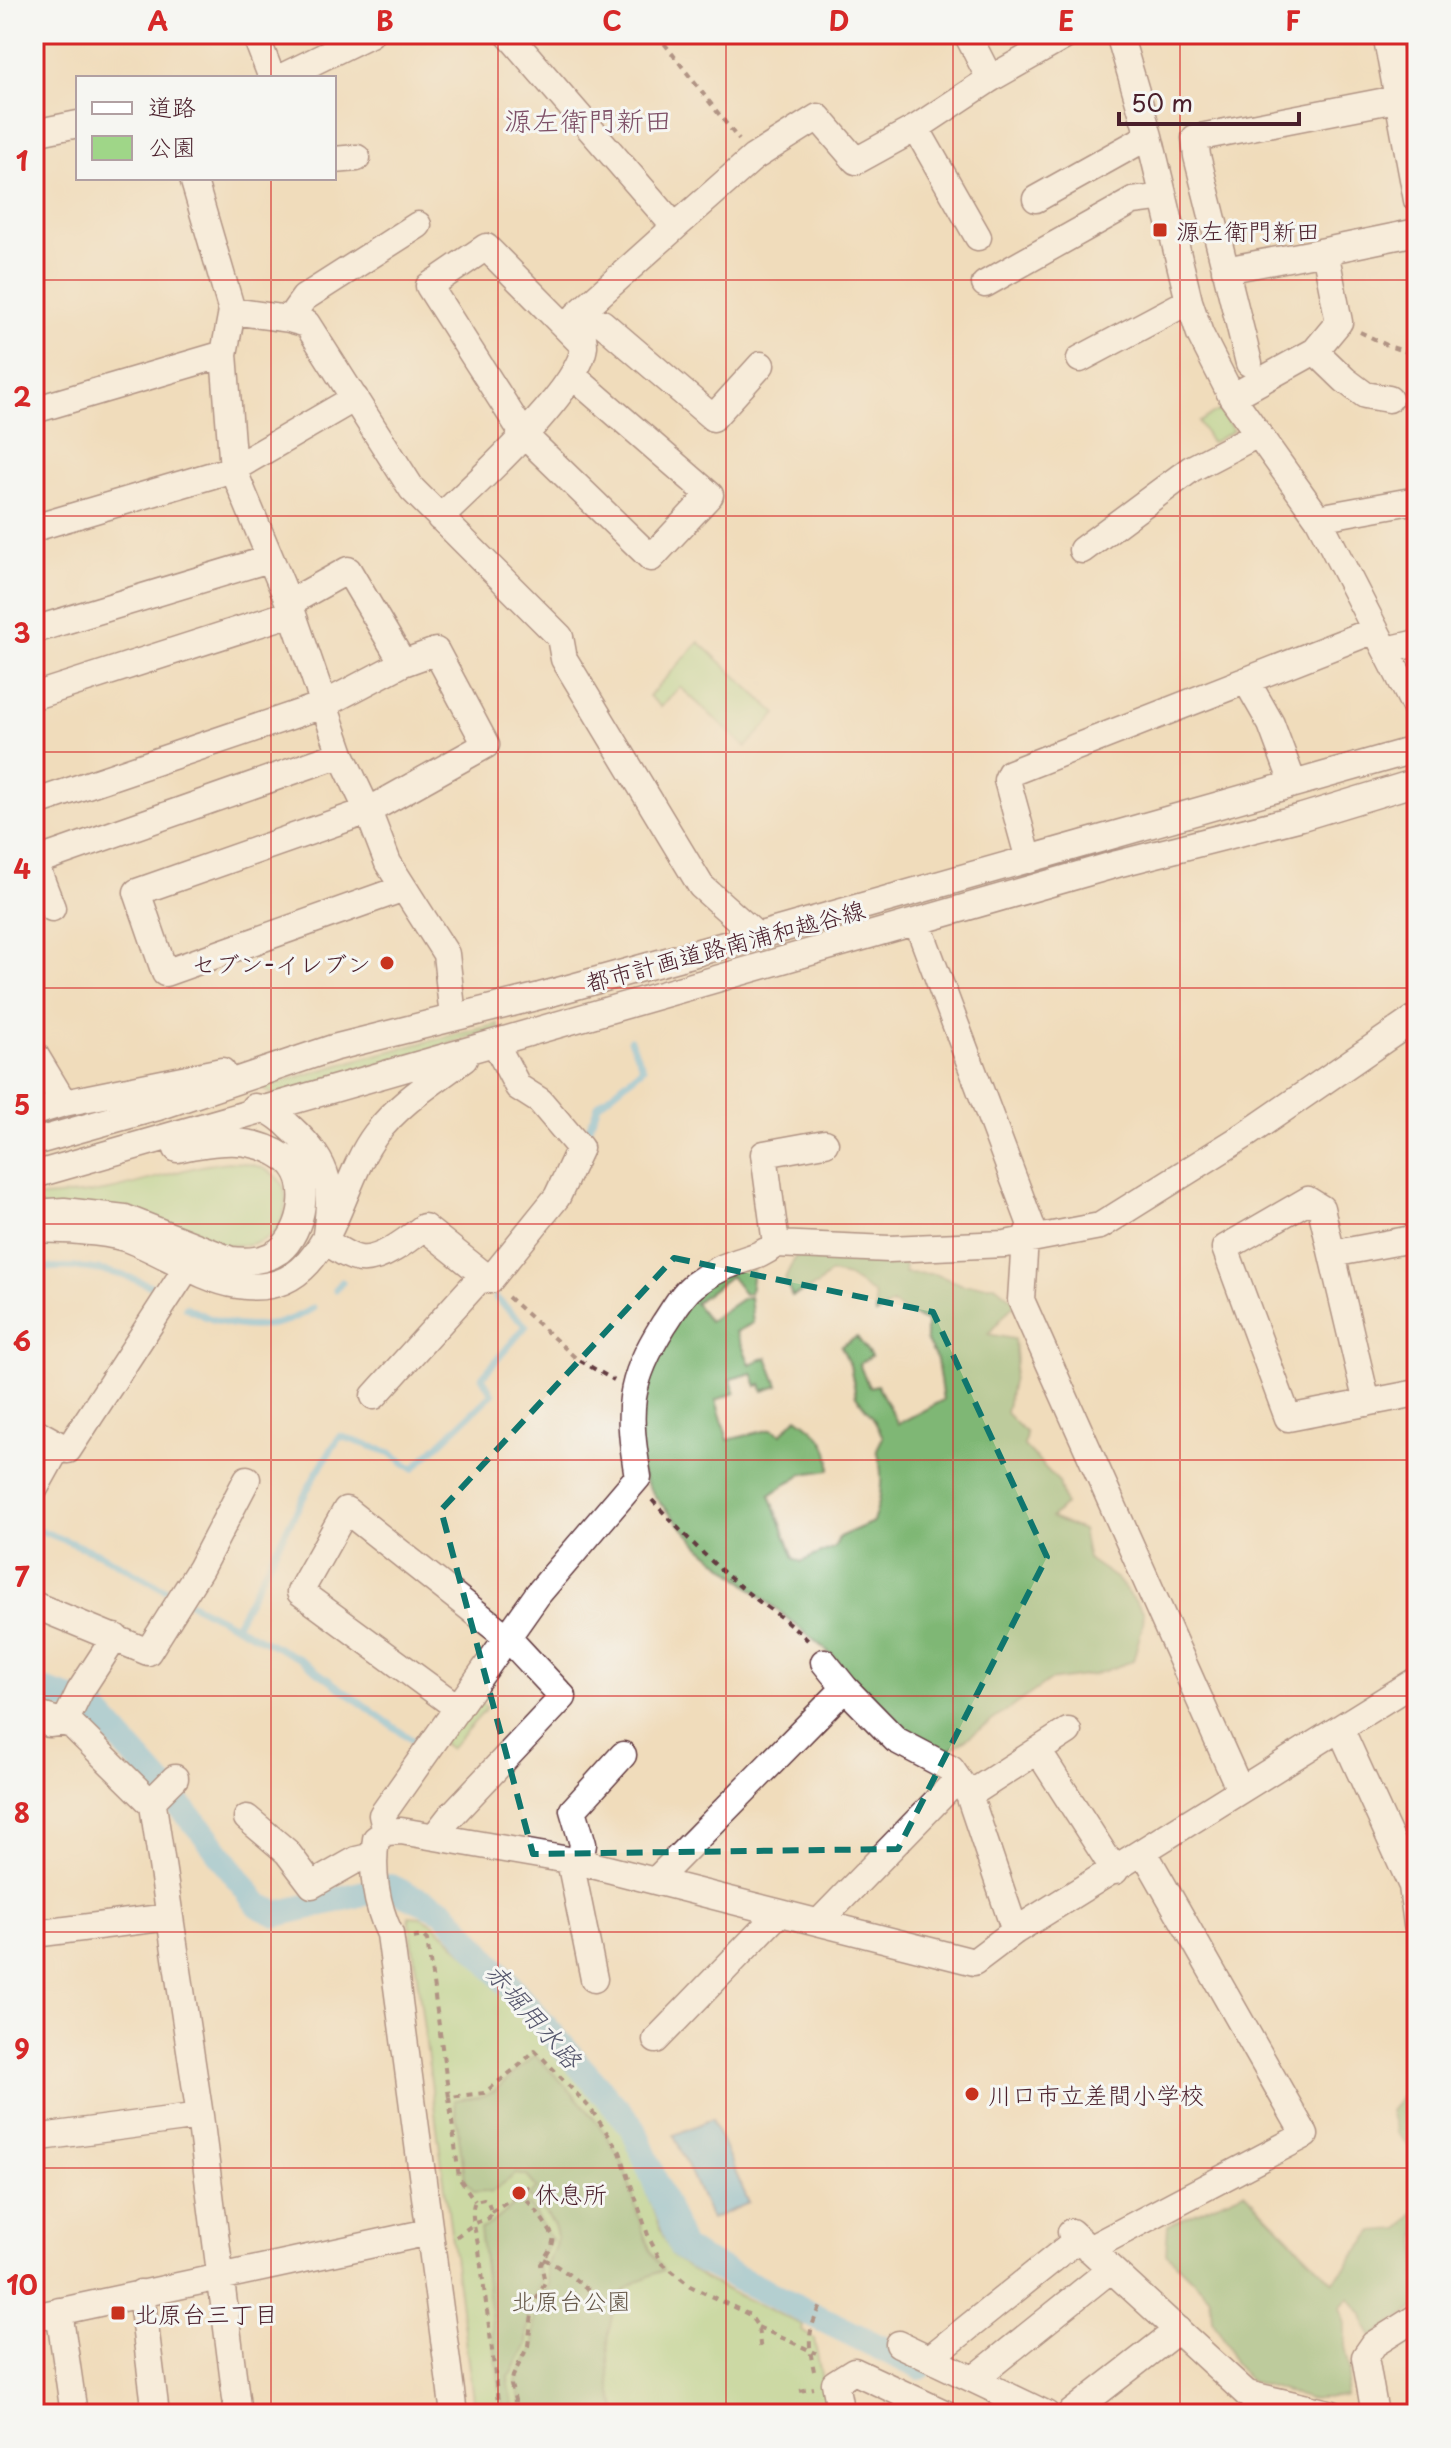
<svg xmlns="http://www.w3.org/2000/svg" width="1451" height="2448" font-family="'Playpen Sans','Klee One',sans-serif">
	<rect width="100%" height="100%" fill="#f6f6f2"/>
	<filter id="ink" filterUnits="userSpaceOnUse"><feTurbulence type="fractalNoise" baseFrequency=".0125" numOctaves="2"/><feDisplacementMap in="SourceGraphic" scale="16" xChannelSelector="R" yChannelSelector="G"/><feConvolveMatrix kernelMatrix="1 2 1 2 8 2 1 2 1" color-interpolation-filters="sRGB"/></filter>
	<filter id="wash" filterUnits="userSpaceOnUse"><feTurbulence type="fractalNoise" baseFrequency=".006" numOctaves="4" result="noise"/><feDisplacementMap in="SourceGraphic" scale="32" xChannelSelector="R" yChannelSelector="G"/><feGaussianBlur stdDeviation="1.8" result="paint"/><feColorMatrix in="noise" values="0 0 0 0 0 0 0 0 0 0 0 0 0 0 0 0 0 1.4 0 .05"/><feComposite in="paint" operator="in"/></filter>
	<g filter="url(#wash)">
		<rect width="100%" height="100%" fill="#f0dcbb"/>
		<path fill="#9fd688" stroke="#747a5a" stroke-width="2" d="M1220,410L1233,431L1211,443L1199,422Z
			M699,642L777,714L746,747L680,687L661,707L649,696Z
			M498,1024L499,1028L277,1096L264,1090V1087L367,1057Z
			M231,1162C257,1163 291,1173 285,1207C283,1218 280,1229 271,1235C259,1245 238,1246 223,1245L34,1207V1198C59,1195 84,1195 109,1190C150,1182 188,1165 231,1162Z
			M476,1698L487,1708L450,1749L440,1741Z
			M409,1916L421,1917L434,1924L485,1973L625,2132L659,2227L673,2257L705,2279L739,2296L803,2325L802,2331L814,2339L829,2414H475Z"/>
		<path fill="#7fb774" stroke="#646b50" stroke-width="2" d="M831,1255L904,1256L905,1273L935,1274L963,1285H995L1016,1302L988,1334L1014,1339L1016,1361L1006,1413L1026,1433L1024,1446L1059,1482L1065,1505L1051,1518L1082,1530L1088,1559L1117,1579L1144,1612L1143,1624L1133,1661L1093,1675L1049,1681L943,1755L906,1734L887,1718L832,1655L701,1547L659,1502L645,1481L639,1467L635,1435L634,1404L651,1349L682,1302L694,1290L727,1268L752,1260L754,1264L750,1293L744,1294L730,1276L695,1303L709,1321L743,1298L750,1297L753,1323L736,1332L750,1364L767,1357L778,1386L763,1391L761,1384L757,1386L752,1373L731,1379L735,1393L716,1400L728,1440L772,1429L781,1434L797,1417C818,1432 831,1442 830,1470L802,1474L770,1495L794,1558L801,1562L835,1547L839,1537L873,1522C882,1496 884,1475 877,1449L883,1437L872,1416L856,1396L850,1365L841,1346L857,1337L871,1356L859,1364L869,1387L877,1385L898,1424L943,1400L937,1360L926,1340V1321L907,1313L892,1304L876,1314L874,1294L848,1277L830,1273L818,1285L792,1296L785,1278L795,1257Z
			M535,2055C565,2085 598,2117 618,2155C637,2191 636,2236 663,2270C651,2276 632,2282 624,2291C602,2317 605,2385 619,2414H519L522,2402L516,2381L534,2346L535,2307L549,2285L545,2266C567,2233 555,2222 528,2196L537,2188L527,2176L516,2174L490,2193L485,2191L474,2192L465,2179L454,2100L483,2096L494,2091Z
			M1417,2089V2159L1408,2145L1396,2132L1390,2111L1402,2094Z
			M1244,2192L1333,2282L1374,2231L1400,2229L1417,2208V2273L1414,2277L1417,2282V2307L1372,2337L1366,2327L1363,2314L1349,2298L1340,2307L1345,2324V2346L1350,2370L1345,2396L1309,2399L1250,2381L1234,2363L1228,2346L1212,2320L1210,2297L1166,2253L1168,2225Z
			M522,2200L530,2207L551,2239L537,2266L542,2281L529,2307L527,2344L512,2373L508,2376C508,2389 515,2401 512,2413L503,2414L480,2229C496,2224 507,2208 522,2200Z"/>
		<path fill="#6cbee8" stroke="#5b6e8a" stroke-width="2" d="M712,2119L749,2203L711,2219L674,2135Z"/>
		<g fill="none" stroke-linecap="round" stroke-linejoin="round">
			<path stroke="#6cbee8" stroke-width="7" d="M587,1133L598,1105L643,1068L630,1040
				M34,1269C76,1264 117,1269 155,1288
				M336,1289L342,1282
				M186,1307C228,1331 271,1334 313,1308
				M34,1528L100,1554L171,1593
				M190,1603L300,1659L416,1743
				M235,1626L317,1472L340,1436L391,1453L413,1469L492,1394L482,1377L526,1326L496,1298"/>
			<path stroke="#6cbee8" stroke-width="26" d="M34,1688L91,1706L203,1832L258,1905L277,1914L390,1887L444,1911L633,2127L682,2248L699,2259L920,2367"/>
		</g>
	</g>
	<g filter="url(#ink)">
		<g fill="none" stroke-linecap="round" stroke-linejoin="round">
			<defs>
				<path id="minor" d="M255,34L272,78
					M967,34L990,79
					M1119,34L1149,136L1189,301L1200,334L1232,397L1318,518L1417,711
					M1386,34L1417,200
					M280,78L370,34
					M916,128L978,237
					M34,133L78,124
					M334,160L357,158
					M193,178L232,311L224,354L233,469L289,603L341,754L368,811L388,863L446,954L453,1017
					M1036,199L1149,136
					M675,227L753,158L818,117L856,161L916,128L990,79L1069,34
					M1225,270L1325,251
					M985,284L1133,201L1164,197
					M232,311L289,319L307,324L412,489L560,637L564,659L701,886L757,936
					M577,315L602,323L713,418L761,365
					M289,319L304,298L418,225
					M1315,351L1345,380L1365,395L1389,399
					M1080,359L1189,301
					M1249,363L1197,156L1195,138L1417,95
					M573,376L710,495L651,558L524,435L429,286L486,247L584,346
					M1232,397L1315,351L1339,322L1325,251L1417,232
					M34,410L224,354
					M440,518C472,487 583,387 584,345C584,336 579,324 577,315L675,227L508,34
					M1318,518L1417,500
					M34,528L233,469L355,398
					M1082,550L1191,469L1258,434
					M289,603L348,570L403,663
					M34,630L269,559
					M1387,650L1417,643
					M1246,680L1271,724L1293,783
					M34,696L292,613
					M34,803L323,705L403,663L436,651L486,745L368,811L137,892L165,973L404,888
					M1029,860L1007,780L1010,773L1375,630
					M34,861L52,908
					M34,862L341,754
					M917,922L1031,1225L1025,1239L1021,1300L1240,1790
					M34,1053L64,1103
					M254,1107C268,1108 281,1118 291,1128C332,1166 333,1188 325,1241C336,1248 348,1257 360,1259C380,1262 409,1239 424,1227L490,1280L557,1197L580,1148L540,1101L518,1087L495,1043
					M34,1112L64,1103L222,1071
					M34,1142L158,1107L333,1048L540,996L757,936L1417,749
					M34,1175L1117,864L1302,817L1417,782
					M34,1213L64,1211L125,1218L231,1260C247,1262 265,1261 279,1251C303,1232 314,1178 285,1158C252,1135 214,1141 177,1149
					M34,1230C54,1228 106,1232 125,1238C161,1250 199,1279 237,1285C332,1301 334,1189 376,1134C399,1103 433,1082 464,1059
					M776,1244L764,1154L825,1143
					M1332,1254L1417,1238
					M374,1396L483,1275
					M1367,1403L1321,1208L1308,1200L1225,1248L1288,1418L1417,1393
					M34,1431L68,1450L188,1266
					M34,1490L59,1445
					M34,1605L148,1652L200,1569L247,1479
					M824,1662L845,1688
					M34,1714L72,1725L153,1805L200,2116L238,2414
					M49,1724L65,1722L80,1691L115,1637
					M1340,1728L1412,1886L1417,1925
					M1038,1751L1115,1871
					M969,1795L1068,1731
					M151,1802L175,1778
					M247,1818L287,1852L312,1885L356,1860L373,1856
					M386,1832L382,1815L538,1594L638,1477C627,1410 627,1383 664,1324C673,1311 681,1295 694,1285C705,1277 719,1268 732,1264C750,1257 760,1257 776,1244L889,1249L1005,1244L1100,1226L1247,1134L1417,1017
					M435,1836L449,1818L563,1697L508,1638L346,1510L300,1592L458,1708
					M570,1861L594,1979
					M580,1862L583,1844L573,1810L623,1755
					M655,1881L845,1688L896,1740L951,1769L969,1795L1015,1931
					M819,1922L957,1780
					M34,1934L169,1917
					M656,2040L779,1913
					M34,2138L200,2116
					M1071,2232L1247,2394L1333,2414
					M1089,2249L1305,2135L1144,1852
					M141,2293L156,2414
					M59,2311L74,2414
					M34,2317L429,2232
					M899,2344L1046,2414
					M930,2358L1078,2239
					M974,2379L1111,2269
					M454,2414L390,1934C376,1905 371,1871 376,1839L386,1832L401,1831L580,1862L974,1962L1015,1931L1417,1680
					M841,2414L835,2383L854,2371L946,2414
					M1070,2414L1178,2330
					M1375,2414L1365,2357L1374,2344L1417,2317"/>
			</defs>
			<use href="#minor" stroke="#633b41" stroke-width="29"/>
			<path stroke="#633b41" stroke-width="4" stroke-dasharray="6 6" stroke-linecap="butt" d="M657,34L739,140
				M1360,332L1391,347L1417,355
				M508,1297L577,1359L614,1380
				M652,1500C683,1534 716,1568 752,1596C772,1612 794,1624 811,1644
				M413,1938L423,1936L427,1940L449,2097L484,2093L521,2064L535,2050L590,2108L620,2152L649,2238L662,2263L690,2286L750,2315L758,2327L761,2353
				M449,2097L459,2178L475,2201
				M524,2190L531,2184
				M491,2212L514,2197L510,2193L520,2186L527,2194L517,2201L514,2197
				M456,2237L475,2223L489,2218L491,2212L488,2201L484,2199L475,2201C469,2214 477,2236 479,2250C486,2305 494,2359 499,2414
				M544,2259C569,2271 587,2292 612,2304
				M758,2327L816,2353
				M814,2371C808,2342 807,2332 821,2306
				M800,2391L814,2388
				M753,2413V2414
				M514,2414L515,2400L511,2385L513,2376L528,2346L533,2306L545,2282L541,2264L552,2246L554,2237L538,2213L524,2197"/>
			<use href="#minor" stroke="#fff" stroke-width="26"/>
		</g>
	</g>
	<path d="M0 0H1451V2448H0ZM674,1258L933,1312L1047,1557L898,1849L533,1854L441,1510Z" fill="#f0dcbb" fill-opacity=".55" fill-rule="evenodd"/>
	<path fill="none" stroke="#0f766e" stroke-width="6" stroke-dasharray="16 10" stroke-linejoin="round" d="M674,1258L933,1312L1047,1557L898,1849L533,1854L441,1510Z"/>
	<path fill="none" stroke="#d62828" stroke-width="2" stroke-opacity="0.55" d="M271,34V78M498,34V2414M726,34V2414M953,34V2414M1180,34V2414M271,178V2414M34,280H1417M34,516H1417M34,752H1417M34,988H1417M34,1224H1417M34,1460H1417M34,1696H1417M34,1932H1417M34,2168H1417"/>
	<g fill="#c8321e" stroke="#f6f6f2" stroke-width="3">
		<rect x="1152" y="222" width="16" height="16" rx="4"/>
		<circle cx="387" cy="963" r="8"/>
		<circle cx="972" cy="2094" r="8"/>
		<circle cx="519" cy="2193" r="8"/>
		<rect x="110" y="2305" width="16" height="16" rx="4"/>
	</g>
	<g text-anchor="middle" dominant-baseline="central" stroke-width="6" stroke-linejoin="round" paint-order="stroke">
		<g font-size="24" fill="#4a1f2b" stroke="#f6f6f2" text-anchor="start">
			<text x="1176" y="230">源左衛門新田</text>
			<text x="371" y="963" text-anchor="end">セブン-イレブン</text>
			<text x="988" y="2094">川口市立差間小学校</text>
			<text x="535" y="2193">休息所</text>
			<text x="134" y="2313">北原台三丁目</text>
		</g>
		<g font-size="24" fill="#4a1f2b" stroke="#f6f6f2">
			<text transform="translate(725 945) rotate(-15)">都市計画道路南浦和越谷線</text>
		</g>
		<g font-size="24" fill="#645647" stroke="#f6f6f2">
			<text x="571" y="2300">北原台公園</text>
		</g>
		<g font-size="26" font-style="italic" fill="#56576d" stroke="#f6f6f2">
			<text transform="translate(534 2015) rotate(49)">赤堀用水路</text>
		</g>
		<g font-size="28" fill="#7e5067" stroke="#f6f6f2">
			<text x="588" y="119">源左衛門新田</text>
		</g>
	</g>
	<rect width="1451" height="2448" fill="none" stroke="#f6f6f2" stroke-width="88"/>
	<rect x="76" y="76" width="260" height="104" fill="#f6f6f2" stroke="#b1a0a2" stroke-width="2"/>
	<rect x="92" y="102" width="40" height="12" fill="#ffffff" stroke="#b1a0a2" stroke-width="2"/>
	<text x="148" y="116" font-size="24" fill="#4a1f2b">道路</text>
	<rect x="92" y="136" width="40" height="24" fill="#9fd688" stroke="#b1a0a2" stroke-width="2"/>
	<text x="148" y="156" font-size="24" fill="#4a1f2b">公園</text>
	<path d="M1119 112v12h180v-12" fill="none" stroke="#4a1f2b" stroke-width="4"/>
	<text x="1131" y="112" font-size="24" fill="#4a1f2b" stroke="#f6f6f2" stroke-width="6" paint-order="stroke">50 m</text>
	<rect x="44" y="44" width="1363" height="2360" fill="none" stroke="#d62828" stroke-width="3"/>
	<g font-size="26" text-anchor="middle" font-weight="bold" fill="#d62828">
		<text x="158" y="31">A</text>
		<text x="385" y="31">B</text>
		<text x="612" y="31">C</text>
		<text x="839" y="31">D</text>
		<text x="1066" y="31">E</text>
		<text x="1293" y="31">F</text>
		<text x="22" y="171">1</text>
		<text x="22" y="407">2</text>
		<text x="22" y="643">3</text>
		<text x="22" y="879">4</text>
		<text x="22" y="1115">5</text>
		<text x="22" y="1351">6</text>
		<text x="22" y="1587">7</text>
		<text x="22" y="1823">8</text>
		<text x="22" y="2059">9</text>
		<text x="22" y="2295">10</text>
	</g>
</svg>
